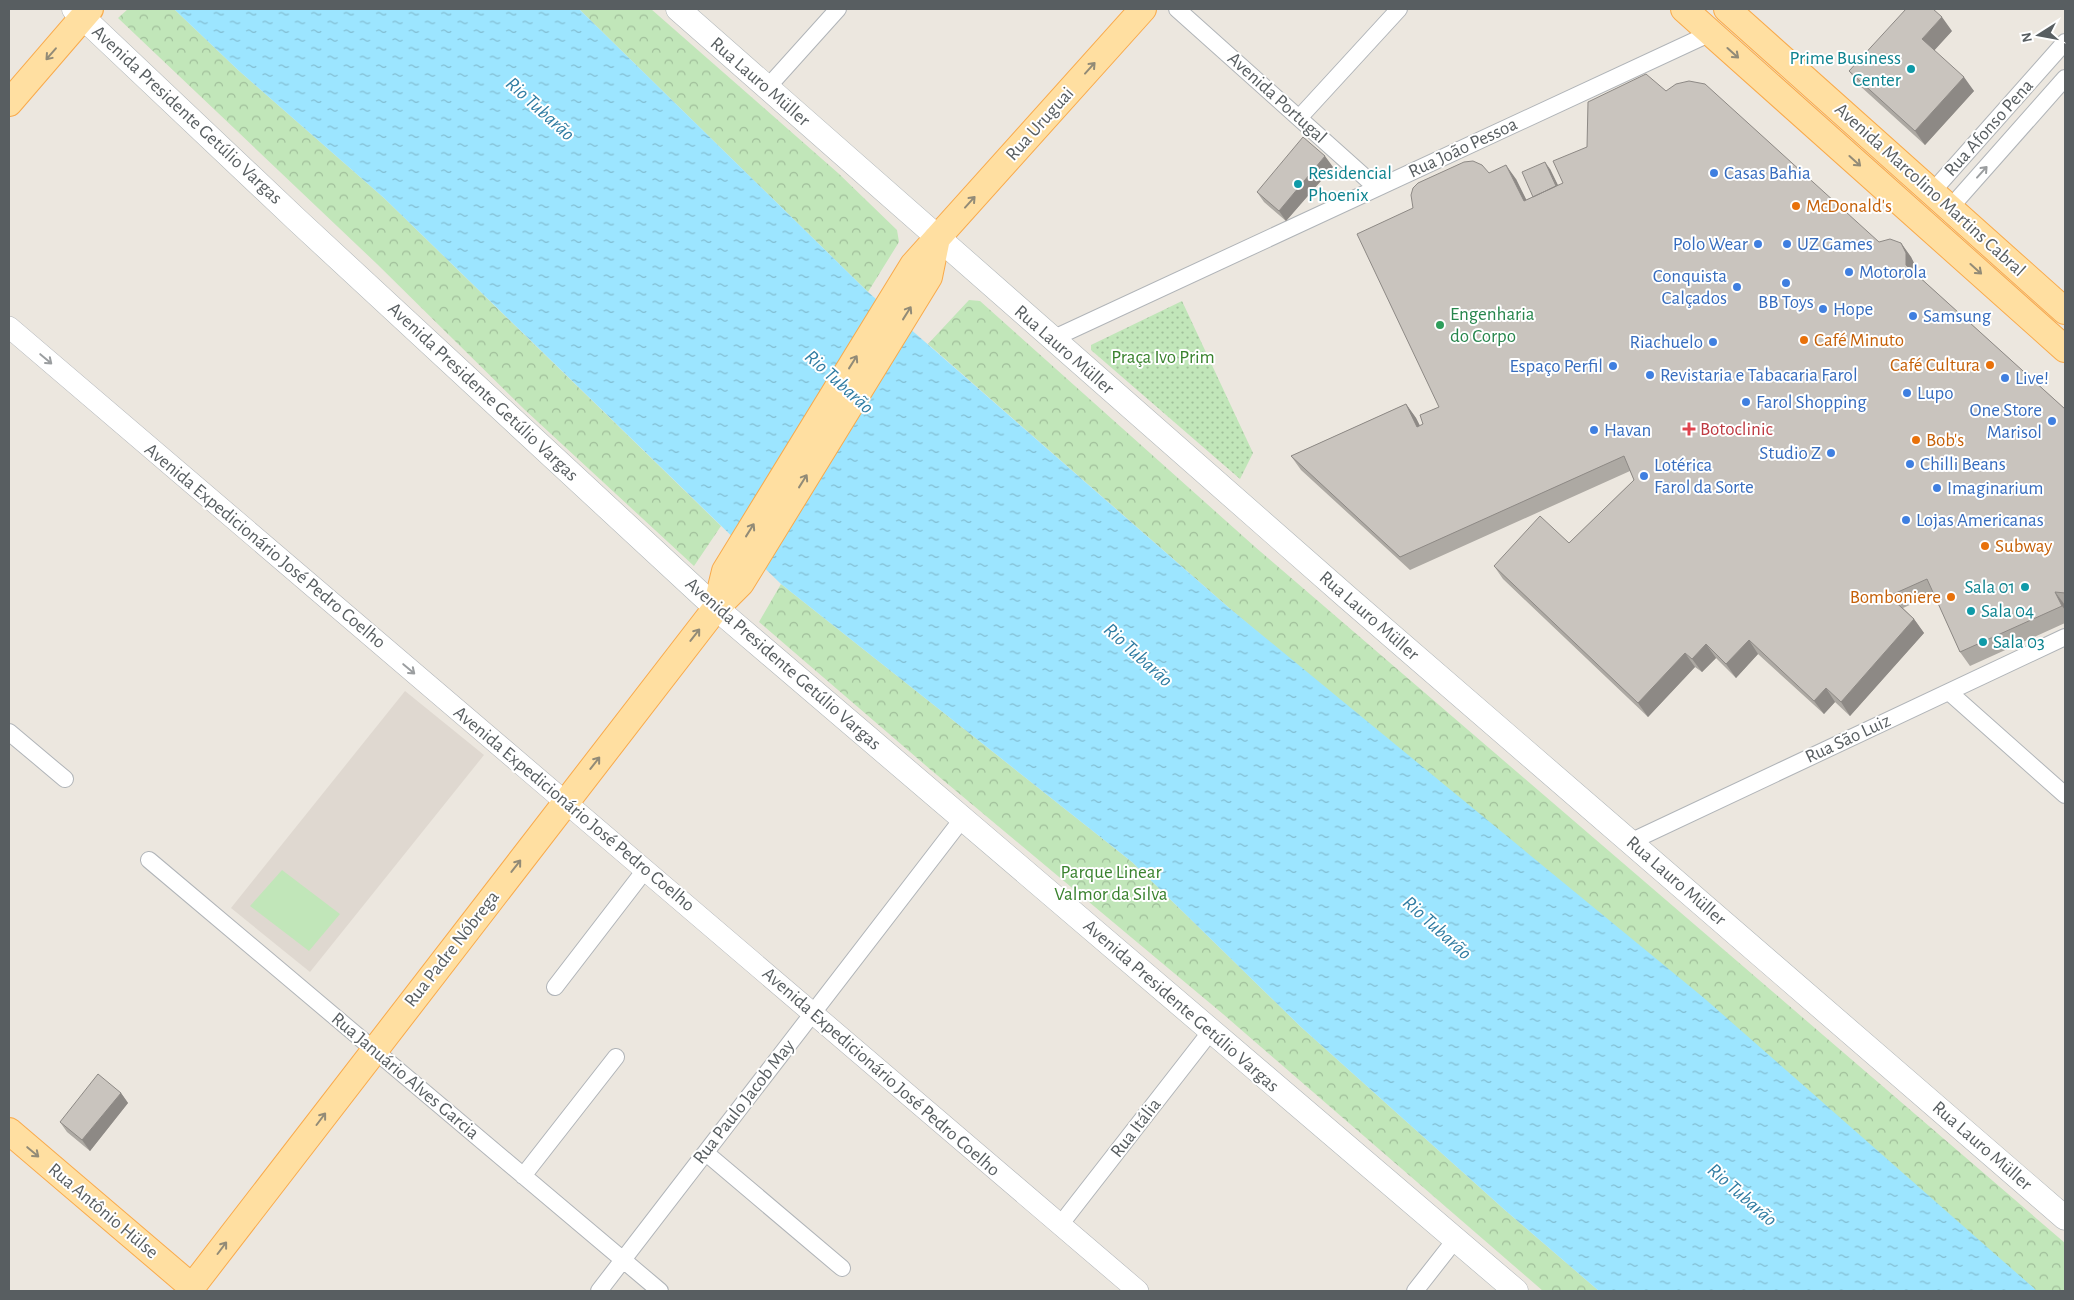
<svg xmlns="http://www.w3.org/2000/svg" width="2074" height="1300" font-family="'Alegreya Sans',sans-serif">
	<defs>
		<pattern id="grass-dots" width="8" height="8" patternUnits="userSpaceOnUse" patternTransform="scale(1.25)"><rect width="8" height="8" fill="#c1e6b9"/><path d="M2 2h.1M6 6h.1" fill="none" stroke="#a0be9a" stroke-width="1.8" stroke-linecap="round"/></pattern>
		<pattern id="forest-crowns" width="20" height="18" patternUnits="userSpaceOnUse" patternTransform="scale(1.25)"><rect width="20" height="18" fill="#c1e6b9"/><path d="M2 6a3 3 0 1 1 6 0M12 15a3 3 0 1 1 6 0" fill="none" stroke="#a0be9a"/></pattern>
		<pattern id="water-ripples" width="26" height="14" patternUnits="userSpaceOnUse" patternTransform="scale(1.25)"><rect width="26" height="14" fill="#9ce5ff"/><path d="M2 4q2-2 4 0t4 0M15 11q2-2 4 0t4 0" fill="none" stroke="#82bdd2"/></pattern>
	</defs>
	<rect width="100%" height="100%" fill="#ece7df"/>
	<path fill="#dfd8d0" d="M405,691L484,755L310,972L231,908Z"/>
	<path fill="url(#grass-dots)" d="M1182,301L1253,453L1240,479L1091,350V345Z"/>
	<path fill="url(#forest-crowns)" d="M128,9H174L238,70L384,198L721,526L694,566L525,410L377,264L118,18Z
		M579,9H651L838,173L897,230L899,242L868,292Z
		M969,300L980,301L1254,546L2065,1243V1291H2037L1228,607L928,344Z
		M781,584L1132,862L1301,1027L1506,1211L1599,1291H1543L1223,1014L931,770L759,622Z"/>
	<path fill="#c1e6b9" d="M282,870L340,914L309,951L250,906Z"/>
	<path fill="url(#water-ripples)" d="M174,9H579L868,292L1228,607L1704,998L2037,1291H1599L1506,1211L1301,1027L1132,862L781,584L384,198L238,70Z"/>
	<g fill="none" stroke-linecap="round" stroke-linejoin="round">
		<defs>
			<path id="minor" d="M1177,9L1377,188
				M767,88L838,9
				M1299,118L1399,9
				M1932,192L2065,42
				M1950,208L2065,78
				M1052,339L1711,33
				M1949,692L2065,795
				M9,732L65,779
				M1630,842L2065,637
				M149,860L660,1291
				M555,987L645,870
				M706,1153L842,1268
				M523,1176L616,1057
				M1060,1225L1211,1031
				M599,1291L963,818
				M1415,1291L1455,1240"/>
			<path id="tertiary" d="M9,327L1138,1291"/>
			<path id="secondary" d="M74,9L297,220L716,608L1516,1291
				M678,9L1348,598L2065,1218"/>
			<path id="primary" d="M1684,9L2065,349
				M1727,9L2065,311
				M9,103L90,9
				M716,608L725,571L913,265L1143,9
				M9,1131L192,1287L716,608L741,583L929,277L937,238"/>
		</defs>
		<use href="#minor" stroke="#b0b4b8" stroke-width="18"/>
		<use href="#tertiary" stroke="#b0b4b8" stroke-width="22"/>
		<use href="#secondary" stroke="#afb5b8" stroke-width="25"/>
		<use href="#primary" stroke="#f9aa4b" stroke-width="28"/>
		<use href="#minor" stroke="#fff" stroke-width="16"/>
		<use href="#tertiary" stroke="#fff" stroke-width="21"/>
		<use href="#secondary" stroke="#fff" stroke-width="24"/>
		<use href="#primary" stroke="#ffdfa1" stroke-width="26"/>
	</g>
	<path fill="#ada9a3" d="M1952,31L1934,50L1974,91L1925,145L1859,85L1849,71Z
		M1666,91L1879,242L1901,243L1911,257L1916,267V274L2065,409V623L1970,666L1960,652L1934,594L1903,608L1914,619L1924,633L1850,716L1835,702L1824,714L1758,654L1736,678L1716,658L1702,672L1695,667L1648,717L1503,579L1494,566L1569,543L1634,480L1630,471L1410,570L1301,470L1291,456L1406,404L1416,418L1420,426L1423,424L1439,407L1489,173L1516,179L1526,200L1533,197L1550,169L1558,185L1563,183L1587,147Z
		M1333,167L1286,221L1264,202L1257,192Z
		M121,1093L128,1103L90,1151L67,1132L60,1122Z"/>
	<path fill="#8d8985" d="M1942,17L1952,31L1932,53L1922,39Z
		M1964,77L1974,91L1925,145L1915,131Z
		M1325,156L1333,167L1286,221L1279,211Z
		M1545,162L1550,169L1563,196L1558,189Z
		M1506,165L1516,179L1534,215L1524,201Z
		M1901,243L1911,257L1916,267V279L1906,265Z
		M1406,404L1416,418L1427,440L1417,427Z
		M2055,592L2065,605V610L2062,606Z
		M1914,619L1924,633L1850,716L1841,702Z
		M1749,640L1758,654L1736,678L1726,664Z
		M1706,644L1716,658L1702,672L1692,659Z
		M1685,653L1695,667L1648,717L1638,703Z
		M1826,688L1835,702L1824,714L1814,701Z
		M121,1093L128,1103L90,1151L82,1140Z"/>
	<path fill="#c9c4be" stroke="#8d8985" d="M1906,9H1933L1942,17L1922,39L1964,77L1915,131L1849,71Z
		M1646,74L1666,91L1676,84L1689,81L1705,84L1879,242L1890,239L1901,243L1906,253V265L2065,409V593L2055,592L2062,606L1960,652L1927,579L1889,596L1914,619L1841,702L1826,688L1814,701L1749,640L1726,664L1706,644L1692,659L1685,653L1638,703L1494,566L1540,516L1569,543L1634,480L1624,456L1400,557L1291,456L1406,404L1417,427L1423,424L1420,415L1439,407L1357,234L1413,208L1411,195L1413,188L1418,183L1464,162L1473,161L1482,165L1489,173L1506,165L1524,201L1563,183L1553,161L1587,147L1588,102Z
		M1303,137L1325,156L1279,211L1257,192Z
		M1545,162L1556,186L1533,197L1522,172Z
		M98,1074L121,1093L82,1140L60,1122Z"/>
	<defs><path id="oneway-shaft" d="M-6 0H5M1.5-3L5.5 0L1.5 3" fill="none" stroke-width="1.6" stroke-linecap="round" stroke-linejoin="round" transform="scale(1.25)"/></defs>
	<g stroke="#928b77">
		<use href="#oneway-shaft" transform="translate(1733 53) rotate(42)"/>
		<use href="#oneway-shaft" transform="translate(51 54) rotate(131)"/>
		<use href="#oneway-shaft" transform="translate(1090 68) rotate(-48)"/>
		<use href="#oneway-shaft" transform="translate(1855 161) rotate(42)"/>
		<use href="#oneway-shaft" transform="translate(970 202) rotate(-48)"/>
		<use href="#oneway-shaft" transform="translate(1976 269) rotate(42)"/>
		<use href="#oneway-shaft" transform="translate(907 313) rotate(-58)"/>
		<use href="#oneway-shaft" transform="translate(853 362) rotate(-58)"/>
		<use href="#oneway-shaft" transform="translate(803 481) rotate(-58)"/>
		<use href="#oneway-shaft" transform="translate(750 530) rotate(-58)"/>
		<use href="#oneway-shaft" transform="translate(695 635) rotate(-52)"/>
		<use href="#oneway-shaft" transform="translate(595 763) rotate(-52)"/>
		<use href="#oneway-shaft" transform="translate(516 866) rotate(-52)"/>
		<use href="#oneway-shaft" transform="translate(321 1119) rotate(-53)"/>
		<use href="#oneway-shaft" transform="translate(33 1152) rotate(40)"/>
		<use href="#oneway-shaft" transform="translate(222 1248) rotate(-53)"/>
	</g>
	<g stroke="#9b9ea0">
		<use href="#oneway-shaft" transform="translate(1982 172) rotate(-48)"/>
		<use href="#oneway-shaft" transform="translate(46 359) rotate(40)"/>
		<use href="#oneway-shaft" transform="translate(409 669) rotate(40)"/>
	</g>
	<g fill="#0f9aa8" stroke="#fff" stroke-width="2">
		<circle cx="1911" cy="69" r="5"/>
		<circle cx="1298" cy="184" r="5"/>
		<circle cx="2025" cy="587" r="5"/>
		<circle cx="1971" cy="611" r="5"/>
		<circle cx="1983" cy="642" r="5"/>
	</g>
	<g fill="#3f7fe0" stroke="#fff" stroke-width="2">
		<circle cx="1714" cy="173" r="5"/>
		<circle cx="1758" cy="244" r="5"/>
		<circle cx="1787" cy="244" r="5"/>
		<circle cx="1849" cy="272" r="5"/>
		<circle cx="1786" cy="283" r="5"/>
		<circle cx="1737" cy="287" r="5"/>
		<circle cx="1823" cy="309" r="5"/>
		<circle cx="1913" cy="316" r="5"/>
		<circle cx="1713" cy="342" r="5"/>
		<circle cx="1613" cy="366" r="5"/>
		<circle cx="1650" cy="375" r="5"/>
		<circle cx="2005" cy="378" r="5"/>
		<circle cx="1907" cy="393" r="5"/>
		<circle cx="1746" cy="402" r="5"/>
		<circle cx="2052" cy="421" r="5"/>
		<circle cx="1594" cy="430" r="5"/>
		<circle cx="1831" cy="453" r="5"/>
		<circle cx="1910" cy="464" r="5"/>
		<circle cx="1644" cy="476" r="5"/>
		<circle cx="1937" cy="488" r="5"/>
		<circle cx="1906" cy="520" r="5"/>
	</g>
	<g fill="#e8710a" stroke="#fff" stroke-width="2">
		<circle cx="1796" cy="206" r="5"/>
		<circle cx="1804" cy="340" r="5"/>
		<circle cx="1990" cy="365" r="5"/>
		<circle cx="1916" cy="440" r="5"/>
		<circle cx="1985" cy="546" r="5"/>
		<circle cx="1951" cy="597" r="5"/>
	</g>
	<circle fill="#2e9e5b" stroke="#fff" stroke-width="2" cx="1440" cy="325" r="5"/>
	<path fill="#e0444e" stroke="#fff" stroke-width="2" d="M1686.5 421.5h5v5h5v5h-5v5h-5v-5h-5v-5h5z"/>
	<g text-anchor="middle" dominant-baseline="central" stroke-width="4" stroke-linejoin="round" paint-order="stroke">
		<g font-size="19" fill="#0d838f" stroke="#fff" text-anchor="start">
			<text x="1901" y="58" text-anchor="end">Prime Business<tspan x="1901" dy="22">Center</tspan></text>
			<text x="1308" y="173">Residencial<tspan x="1308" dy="22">Phoenix</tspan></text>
			<text x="2015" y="587" text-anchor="end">Sala 01</text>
			<text x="1981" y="611">Sala 04</text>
			<text x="1993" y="642">Sala 03</text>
		</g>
		<g font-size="19" fill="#585e61" stroke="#fff">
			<text transform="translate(760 82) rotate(41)">Rua Lauro Müller</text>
			<text transform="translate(1277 98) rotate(42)">Avenida Portugal</text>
			<text transform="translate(187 115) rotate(43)">Avenida Presidente Getúlio Vargas</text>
			<text transform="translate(1040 124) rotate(-48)">Rua Uruguai</text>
			<text transform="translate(1989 128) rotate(-48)">Rua Afonso Pena</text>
			<text transform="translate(1463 148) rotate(-25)">Rua João Pessoa</text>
			<text transform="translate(1930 190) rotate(42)">Avenida Marcolino Martins Cabral</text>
			<text transform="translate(1064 350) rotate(41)">Rua Lauro Müller</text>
			<text transform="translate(483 392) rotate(43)">Avenida Presidente Getúlio Vargas</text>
			<text transform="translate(265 546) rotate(40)">Avenida Expedicionário José Pedro Coelho</text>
			<text transform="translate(1369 616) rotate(41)">Rua Lauro Müller</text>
			<text transform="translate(783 664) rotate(41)">Avenida Presidente Getúlio Vargas</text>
			<text transform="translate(1848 739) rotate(-25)">Rua São Luiz</text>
			<text transform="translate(574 809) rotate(40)">Avenida Expedicionário José Pedro Coelho</text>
			<text transform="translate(1676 881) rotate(41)">Rua Lauro Müller</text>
			<text transform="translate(452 949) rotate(-52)">Rua Padre Nóbrega</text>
			<text transform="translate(1181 1006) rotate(41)">Avenida Presidente Getúlio Vargas</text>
			<text transform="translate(881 1072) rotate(41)">Avenida Expedicionário José Pedro Coelho</text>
			<text transform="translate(405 1076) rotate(40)">Rua Januário Alves Garcia</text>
			<text transform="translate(744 1102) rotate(-52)">Rua Paulo Jacob May</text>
			<text transform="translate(1136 1128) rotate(-52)">Rua Itália</text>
			<text transform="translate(1982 1146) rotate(41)">Rua Lauro Müller</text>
			<text transform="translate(103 1211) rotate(40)">Rua Antônio Hülse</text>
		</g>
		<g font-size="19" fill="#366cbe" stroke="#fff" text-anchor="start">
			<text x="1724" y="173">Casas Bahia</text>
			<text x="1748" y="244" text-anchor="end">Polo Wear</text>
			<text x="1797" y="244">UZ Games</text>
			<text x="1859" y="272">Motorola</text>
			<text x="1727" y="276" text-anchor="end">Conquista<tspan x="1727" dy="22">Calçados</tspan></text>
			<text x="1786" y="302" text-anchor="middle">BB Toys</text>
			<text x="1833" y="309">Hope</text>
			<text x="1923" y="316">Samsung</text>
			<text x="1703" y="342" text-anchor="end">Riachuelo</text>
			<text x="1603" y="366" text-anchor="end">Espaço Perfil</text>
			<text x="1660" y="375">Revistaria e Tabacaria Farol</text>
			<text x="2015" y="378">Live!</text>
			<text x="1917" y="393">Lupo</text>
			<text x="1756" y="402">Farol Shopping</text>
			<text x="2042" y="410" text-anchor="end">One Store<tspan x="2042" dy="22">Marisol</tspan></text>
			<text x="1604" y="430">Havan</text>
			<text x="1821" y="453" text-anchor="end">Studio Z</text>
			<text x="1920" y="464">Chilli Beans</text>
			<text x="1654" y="465">Lotérica<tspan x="1654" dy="22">Farol da Sorte</tspan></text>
			<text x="1947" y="488">Imaginarium</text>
			<text x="1916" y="520">Lojas Americanas</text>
		</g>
		<g font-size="19" fill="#c56008" stroke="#fff" text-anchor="start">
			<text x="1806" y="206">McDonald's</text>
			<text x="1814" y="340">Café Minuto</text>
			<text x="1980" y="365" text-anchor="end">Café Cultura</text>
			<text x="1926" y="440">Bob's</text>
			<text x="1995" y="546">Subway</text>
			<text x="1941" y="597" text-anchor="end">Bomboniere</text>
		</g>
		<g font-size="19" fill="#27864d" stroke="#fff" text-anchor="start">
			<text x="1450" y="314">Engenharia<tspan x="1450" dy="22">do Corpo</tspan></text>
		</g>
		<g font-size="19" fill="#39822e" stroke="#fff">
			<text x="1163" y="357">Praça Ivo Prim</text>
			<text x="1111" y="872">Parque Linear<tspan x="1111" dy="22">Valmor da Silva</tspan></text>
		</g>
		<g font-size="19" fill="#be3a42" stroke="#fff" text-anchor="start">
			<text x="1700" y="429">Botoclinic</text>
		</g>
		<g font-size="20" font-style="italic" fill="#317da3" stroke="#fff">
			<text transform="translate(540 109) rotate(42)">Rio Tubarão</text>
			<text transform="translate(839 382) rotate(42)">Rio Tubarão</text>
			<text transform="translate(1138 655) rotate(42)">Rio Tubarão</text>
			<text transform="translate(1437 928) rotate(42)">Rio Tubarão</text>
			<text transform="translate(1742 1195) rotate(41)">Rio Tubarão</text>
		</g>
	</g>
	<rect width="2074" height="1300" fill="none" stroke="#585e61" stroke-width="20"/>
	<g transform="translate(2039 35) rotate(259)" stroke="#ffffff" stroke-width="4" paint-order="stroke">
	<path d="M0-4L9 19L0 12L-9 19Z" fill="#585e61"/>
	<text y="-8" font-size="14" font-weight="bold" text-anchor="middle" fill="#585e61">N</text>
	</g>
</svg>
